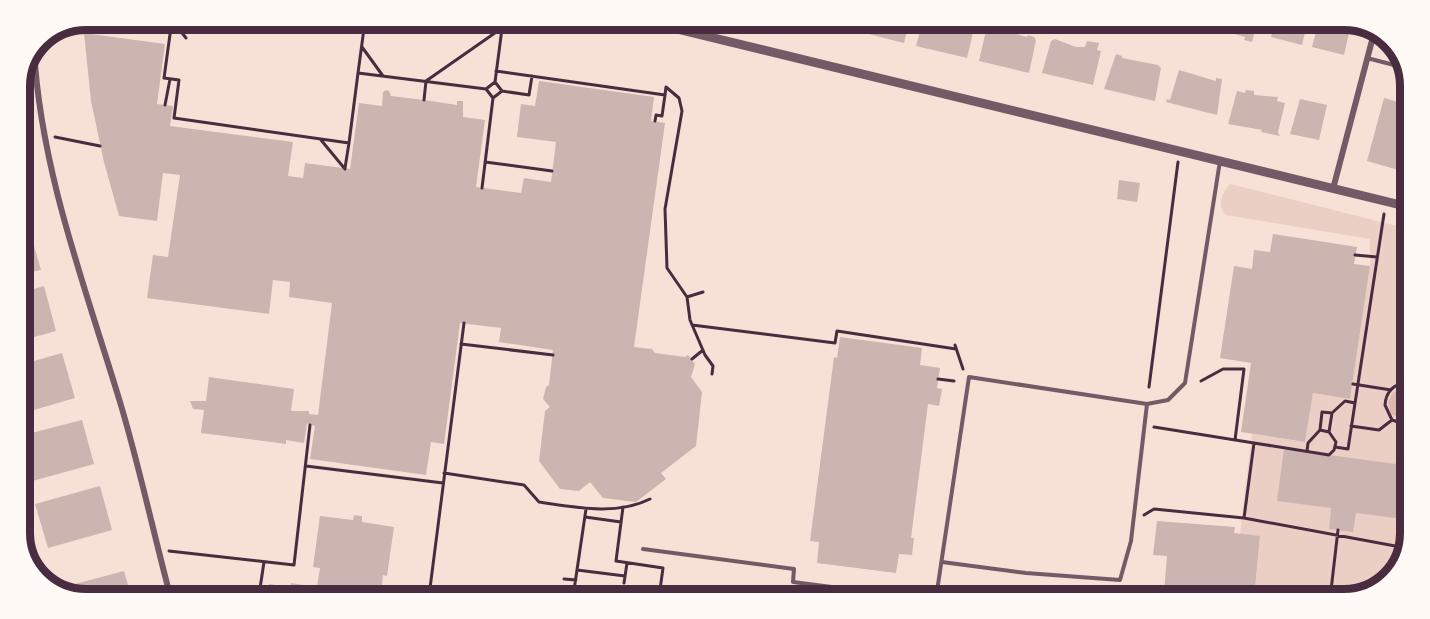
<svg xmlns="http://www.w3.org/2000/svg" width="1430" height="619" font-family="'Noto Serif',serif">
	<rect width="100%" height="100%" fill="#f7e1d7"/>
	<path fill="#ebcfc5" d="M1230,184L1409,229L1406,558L1381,588L1344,599H1254L1260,537L1240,534L1252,434L1305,442L1313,393L1350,399L1370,266V239L1226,215C1216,206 1222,193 1230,184Z"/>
	<path fill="#dcb8b0" d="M1407,387V421H1406L1391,414L1388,402L1393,392Z"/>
	<path fill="#ccb4b1" d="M821,22H843L841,28Z
		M855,22L883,23H909L904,43L853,30Z
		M922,23L975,24L967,58L916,46Z
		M1160,24H1192L1190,32L1187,31V34L1181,33V30Z
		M1209,24H1257L1252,42L1244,40L1245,37L1216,29V32L1210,31Z
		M1274,24H1307L1302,45L1271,37Z
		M1318,24L1350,29L1344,55L1312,47Z
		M987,26L1027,37L1028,35L1034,37L1036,40L1029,73L979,61Z
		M84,33L165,44L157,104L173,106L170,126L293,142L288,176L303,178L305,163L350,169L359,103L382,106L383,92L386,90L389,91L391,96L424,100L457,105V101H463V117L485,120L476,187L521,193L524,178L551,182L556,142L517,137L521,104L535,106L539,81L654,97L651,121L665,123L634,347L652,349L655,353L685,357L688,355L695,364L691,377L702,392L696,446L661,473L666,479L636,502L603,498L590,482L579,491L560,489L539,461L545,411L550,407L543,399L546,387L549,385L553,350L499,342L501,328L460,323L444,444L431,442L426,475L310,459L315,426L307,424L304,443L286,440V444L201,433L204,410L193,409L190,401H206L209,377L294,389L291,411H309V414L318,415L332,303L289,297L290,282L273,280L269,314L147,298L153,255L168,257L180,175L163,173L157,221L119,216L104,162L91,101Z
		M1055,39L1076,47H1085L1087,41L1099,43L1097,50L1101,51L1093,85L1042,73L1051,41Z
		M1116,54L1122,56V58L1158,65L1161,68L1155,101L1104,89Z
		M1405,67L1410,81V100L1398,97Z
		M1179,70L1216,81V78L1222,79L1217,115L1166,102L1167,99L1170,100Z
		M1246,90L1254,91V95L1278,97L1277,101L1285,103L1278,132L1280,136L1261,132L1262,130L1228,124L1237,91L1245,93Z
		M1384,98L1410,105L1409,173L1367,161Z
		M1300,99L1327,105L1319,140L1290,134Z
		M1119,180L1140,183L1137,202L1117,199Z
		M22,204L41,270L20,274V205Z
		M1273,234L1357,247L1354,264L1370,266L1350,399L1313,393L1305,442L1241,432L1251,363L1220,358L1234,266L1252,269L1254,250L1270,252Z
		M44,286L56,331L20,341V293Z
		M840,337L922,348L920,365L940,368L937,388L942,389L939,406L928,404L911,538H914L912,555L899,554L896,573L817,563L819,542L810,541L834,357L837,358Z
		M62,353L75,398L20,414V365Z
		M82,420L94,464L29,482L20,447V436Z
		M1284,449L1403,465L1396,518L1356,513L1353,532L1329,529L1331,508L1277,501Z
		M100,486L112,530L48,548L35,504Z
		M354,515L362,516V522L394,527L387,576L383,575L381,596L267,595L269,584L291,587V583L317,587L320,568L313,567L320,516L353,520Z
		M1157,521L1235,527L1234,533L1260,536L1254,599H1168L1164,592L1167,556L1153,555Z
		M124,571L131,595H61L60,588Z
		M1058,590L1129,597V599L1057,598Z"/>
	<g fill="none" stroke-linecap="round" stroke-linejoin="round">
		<path stroke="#4a2c40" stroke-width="3" d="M172,20L164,78L179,80L174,118L349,143L358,73
			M172,20L186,38
			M365,21L358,73L486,89
			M362,47L383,76
			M496,71L665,95L666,87L679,98L682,111L665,209L667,268L687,297L690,320L705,355L713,366L712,374
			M495,82L502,91L529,95L532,76
			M502,91L493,98L486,89L495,82L503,21
			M424,100L426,81L502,28
			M165,105L170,79
			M655,121L656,115L662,116L665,95
			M55,137L100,146
			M321,140L345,169
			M485,162L552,171
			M345,168L349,143
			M482,188L493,98
			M1355,255L1377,257
			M687,297L703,292
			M692,325L835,343L837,331L956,349
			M461,344L553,355
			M955,345L963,369
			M692,359L703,350
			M938,379L954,381
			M1201,381L1223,369H1244L1235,440
			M1353,384L1391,390
			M1149,387L1178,162
			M1322,412L1332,413L1329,432L1320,430Z
			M1332,413L1345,401L1355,403
			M1407,425L1392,420L1385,405C1386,391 1394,384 1407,383
			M1351,426L1379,430L1392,420
			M1154,427L1254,443
			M1329,432L1336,442L1334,450L1329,455L1254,443L1244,518L1406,548
			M1335,447L1348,449L1384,214
			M1307,451L1308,443L1320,430
			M306,466L443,483
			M444,473L524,485L539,502C574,507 616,516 650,499
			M623,507L616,561L663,568L659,597
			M1144,515L1154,509L1244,518
			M585,517L621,522
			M169,551L294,565L310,425
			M577,570L625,576
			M564,579L576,580
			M624,583L627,563
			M1127,590L1159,594L1165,599
			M259,595L264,562
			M429,596L464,323
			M573,597L586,509
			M1049,598V592L1055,588
			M1330,599L1338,530"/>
		<path stroke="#755966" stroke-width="4" d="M1367,58L1394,65L1398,49
			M643,549L794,569L793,582L917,598
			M942,562L1026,573L1120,580L1131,541L1147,404
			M936,598L969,377L1147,404L1168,400L1185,383L1220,161"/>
		<path stroke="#755966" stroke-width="6" d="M34,50C41,172 85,286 120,402C139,465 153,531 170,595
			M1333,189L1375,29"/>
		<path stroke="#755966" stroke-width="9" d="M648,22L1409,207"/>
	</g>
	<path d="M0 0H1430V619H0ZM86 30H1344A56 56 0 0 1 1400 86V533A56 56 0 0 1 1344 589H86A56 56 0 0 1 30 533V86A56 56 0 0 1 86 30Z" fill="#fffaf5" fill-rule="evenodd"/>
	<path fill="none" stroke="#4a2c40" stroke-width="8" d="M86 30H1344A56 56 0 0 1 1400 86V533A56 56 0 0 1 1344 589H86A56 56 0 0 1 30 533V86A56 56 0 0 1 86 30Z"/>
</svg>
